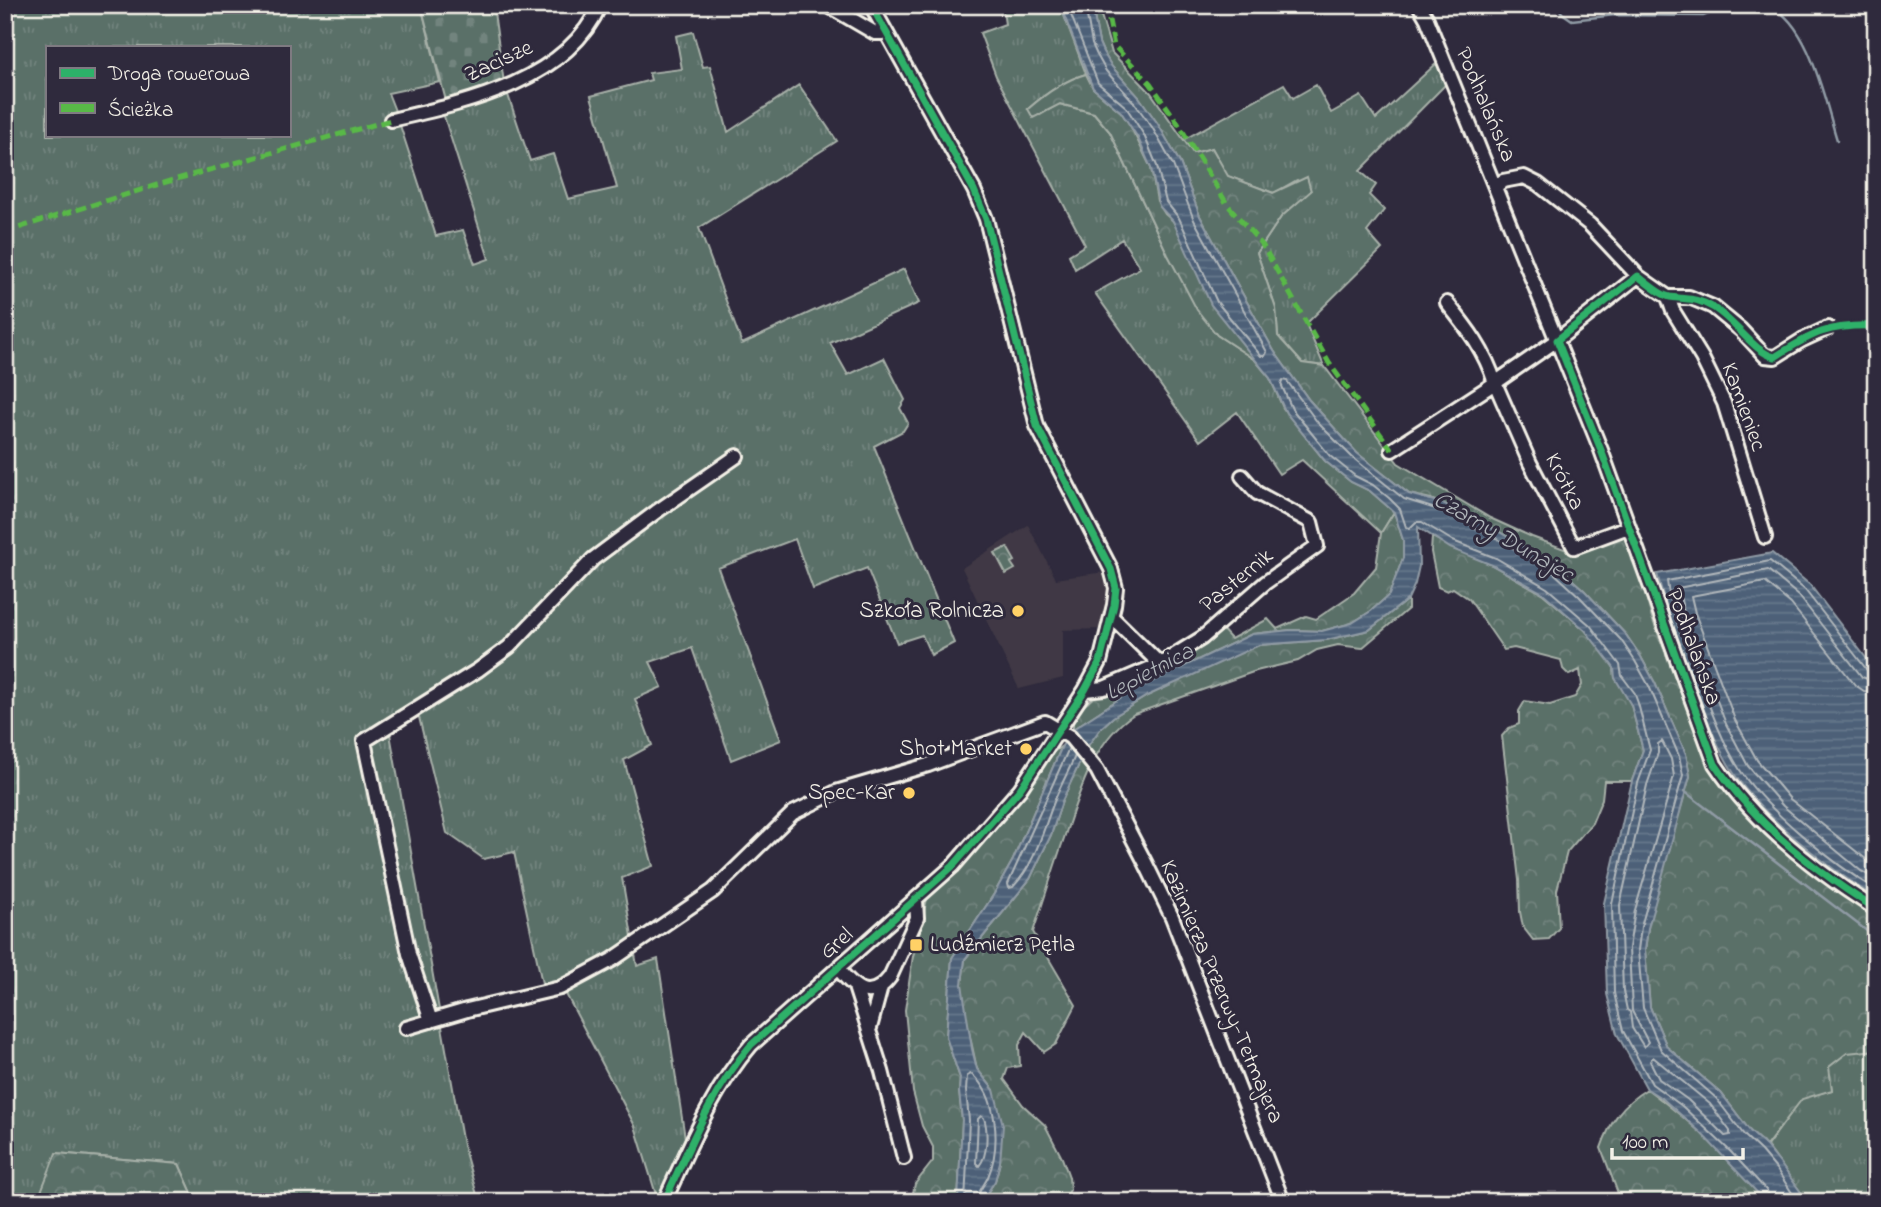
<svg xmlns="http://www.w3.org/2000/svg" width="1881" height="1207" font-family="'Indie Flower',sans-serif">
	<defs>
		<pattern id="grass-tufts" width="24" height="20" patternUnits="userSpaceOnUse" patternTransform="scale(1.75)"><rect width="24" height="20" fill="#5a6f68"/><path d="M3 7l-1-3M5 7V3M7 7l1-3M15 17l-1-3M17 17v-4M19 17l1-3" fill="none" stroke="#72847e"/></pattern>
		<pattern id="forest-crowns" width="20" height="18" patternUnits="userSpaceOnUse" patternTransform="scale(1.75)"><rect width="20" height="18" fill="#5a6f68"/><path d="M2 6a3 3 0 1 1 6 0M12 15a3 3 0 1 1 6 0" fill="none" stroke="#72847e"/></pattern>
		<pattern id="cemetery-stones" width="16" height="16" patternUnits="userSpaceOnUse" patternTransform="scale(1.75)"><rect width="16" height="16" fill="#5a6f68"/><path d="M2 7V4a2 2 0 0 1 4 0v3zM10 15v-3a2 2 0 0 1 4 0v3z" fill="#72847e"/></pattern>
		<pattern id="water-rules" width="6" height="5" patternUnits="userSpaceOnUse" patternTransform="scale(1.75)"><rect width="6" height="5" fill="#4d6178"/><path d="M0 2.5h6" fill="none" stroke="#67788b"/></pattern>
	</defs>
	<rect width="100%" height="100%" fill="#2f2a3d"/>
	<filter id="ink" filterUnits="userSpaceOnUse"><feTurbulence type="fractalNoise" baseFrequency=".0143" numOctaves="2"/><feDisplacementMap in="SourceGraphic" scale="14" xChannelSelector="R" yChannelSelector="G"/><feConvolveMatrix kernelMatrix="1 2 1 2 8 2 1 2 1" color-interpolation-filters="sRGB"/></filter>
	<g filter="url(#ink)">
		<path fill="#3f3844" d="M1028,525L1056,579L1104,572L1108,589L1101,629L1063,630V678L1019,689L962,568Z"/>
		<path fill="url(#grass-tufts)" stroke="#a7b0a8" stroke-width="2" fill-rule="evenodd" d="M5,5H421L440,82L388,93L397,116L436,236L463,230L475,264L489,259L443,113L504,83L530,161L553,154L568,199L617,188L591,96L651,80L649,73L682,69L676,36L693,32L703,67L710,66L728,132L799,85L837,141L699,228L742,344L904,269L919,303L830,343L848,375L884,358L905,400L900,408L908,423L903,431L874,446L954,643L931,655L922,635L897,643L867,568L813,589L795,539L718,568L781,740L731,760L692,648L650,662L662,687L635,699L652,745L624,760L653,866L622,878L637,966L658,959L685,1138L658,1201L635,1126L566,994L543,988L514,852L484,859L447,833L418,713L389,728L463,1145L479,1202H196L179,1164L57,1153L37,1202H5ZM47,47H289V135H47Z
			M1002,5H1060L1086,74C1064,80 1045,94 1028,109L1040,115L1059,104L1094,113L1110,132L1168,255L1217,335L1255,360L1270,378L1283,408L1325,461L1351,482L1370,491L1394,512L1381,533L1302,460L1279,474L1237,412L1200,441L1095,293L1140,268L1122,239L1075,269L1069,255L1085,245L996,76L980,33L1005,24Z
			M1438,62L1446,84L1360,171L1376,185L1369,195L1384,210L1367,232L1382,249L1306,324L1324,366L1302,363L1278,336L1276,309L1257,253L1281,217L1310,191L1297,180L1274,193L1227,176L1212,148L1193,154L1183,140L1284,84L1293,98L1316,85L1331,113L1361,96L1376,119Z
			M1876,1050V1202H1808L1767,1146L1802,1098L1832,1090L1828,1067L1847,1052Z"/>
		<path fill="url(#forest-crowns)" stroke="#a7b0a8" stroke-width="2" d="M1092,5H1098L1112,53L1151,93L1193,153L1212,148L1228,176L1273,193L1307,177L1311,191L1281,217L1257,253L1276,309L1278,336L1302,363L1324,366L1398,463L1490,518L1532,537L1575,553L1623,535L1639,572L1652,618L1709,766L1741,810L1796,859L1832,888L1876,915V1050L1847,1053L1829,1067L1832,1090L1802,1099L1766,1146L1750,1131L1721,1093L1667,1047L1650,1007L1645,950L1650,914L1690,776L1686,754L1655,683L1641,657L1626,635L1584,590L1558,567L1496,530L1431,499L1409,494L1357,453L1309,400L1274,351L1232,275L1200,216L1180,163L1158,124L1139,97L1112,67L1103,52L1099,43Z
			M1086,74L1093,88L1121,112L1130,125L1151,168L1157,201L1165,214L1173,221L1255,360L1217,335L1197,310L1168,255L1110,132L1094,113L1060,104L1033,118L1028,109C1045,94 1064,80 1086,74Z
			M1394,512L1403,540V558L1389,595L1371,611L1352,623L1322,631L1291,630L1252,634L1128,693L1073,729V722L1077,712L1096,695L1220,627L1231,639L1268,619L1277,629L1306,616L1316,619L1354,593L1376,567L1381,533Z
			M1432,537L1492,565L1543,594L1585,630L1609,659L1614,668L1615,678L1628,695L1631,705L1643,750L1632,781H1604L1602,799L1592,823L1567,852L1557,890L1559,928L1549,939L1533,940L1523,927L1520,912L1519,880L1502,736L1509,728L1519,724V711L1525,701L1550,705L1575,697L1582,685L1580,670L1569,675L1563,669L1561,660L1514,648L1504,650L1469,599L1453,588L1447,591L1438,587L1431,552Z
			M1007,547L1015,561L1011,563L1015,569L1006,574L995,553Z
			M1408,599V609L1362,648L1338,645L1317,650L1298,661L1256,671L1134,714C1091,742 1078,798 1062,844C1052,873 1043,903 1033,932L1076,1005L1056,1044L1044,1052L1026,1032L1019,1045L1020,1066L1008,1068L1004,1079L1023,1105L1045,1125L1062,1158L1069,1177L1070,1190L1063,1202H981L995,1181L1000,1162L994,1090L977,1069L963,1004L962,984L965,959L1030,879L1051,835L1062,801L1087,747L1101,728L1113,717L1147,696L1209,666L1259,645L1326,640L1369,630Z
			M1062,746L1013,860L994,894L952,958L946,1037L960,1078L959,1091L962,1120L958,1202H911L915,1184L933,1161V1147L922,1126L913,1092L905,1010L913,956L927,899L981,844L1022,795L1052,753Z
			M1647,1089C1690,1121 1733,1159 1766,1202H1625L1619,1196L1601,1148C1610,1122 1622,1104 1647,1089Z
			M56,1153L179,1164L196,1202H37Z"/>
		<path fill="url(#cemetery-stones)" stroke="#a7b0a8" stroke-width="2" d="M421,5H493L504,83L446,101Z"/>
		<path fill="url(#water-rules)" stroke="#909ba5" stroke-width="2" d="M1060,5H1092L1099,43L1103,52L1112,67L1139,97L1158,124L1180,163L1200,216L1232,275L1274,351L1309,400L1357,453L1409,494L1445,504L1496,530L1558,567L1584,590L1626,635L1641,657L1655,683L1686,754L1690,776L1648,928L1645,950L1650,1007L1667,1047L1721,1093L1750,1131L1766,1146L1782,1166L1808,1202H1766L1700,1132L1663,1099L1647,1089L1617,1034L1607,994L1604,903L1632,781L1643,750L1631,705L1615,678L1614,668L1585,630L1543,593L1492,565L1450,548L1418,527L1419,566L1415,584L1408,599L1369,630L1326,640L1259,645L1147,696L1113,717L1101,728L1087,747L1062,801L1051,835L1030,879L965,959L962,984L972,1049L977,1069L994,1090L1003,1125L1000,1162L995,1181L981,1202H958L962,1120L959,1091L960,1078L946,1037L952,958L994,894L1013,860L1062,746L1073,729L1128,693L1252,634L1291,630L1322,631L1352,623L1371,611L1389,595L1403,558V540L1394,512L1370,491L1351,482L1325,461L1286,413L1270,378L1211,305L1173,221L1159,206L1151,168L1138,138L1121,112L1093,88Z
			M1772,553L1810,585L1876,671V898C1832,871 1763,817 1735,775C1718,749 1707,720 1696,692C1682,653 1668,615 1657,574Z"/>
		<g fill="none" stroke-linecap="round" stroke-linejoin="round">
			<path stroke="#b1b7bb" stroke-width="2" d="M1067,5L1098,83L1126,107L1144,135L1157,166L1166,202L1179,218L1217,302L1261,356H1265L1267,352L1194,220L1173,165L1152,127L1133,101L1106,71L1097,55L1092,44L1085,5
				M1876,673L1867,670L1805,590L1770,561L1667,581C1670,609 1683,636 1693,662C1707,699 1719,737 1740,770C1766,810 1835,865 1876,890
				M1876,682L1862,677L1799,596L1768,570L1678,588L1685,617L1726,724L1748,766L1783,806L1861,871L1876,879
				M1876,692L1864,691L1855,685L1791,604L1765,582L1691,596L1695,613L1735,720L1757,760L1790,799L1876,867
				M1662,741L1671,759L1674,776L1635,910L1629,948L1632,1011L1648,1042L1644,1047L1632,1028L1630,1012L1627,1010L1623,991L1620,905L1647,785L1658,753V744Z
				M1069,748L1008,884L1009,888L1013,887C1037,862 1043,828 1056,797C1062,783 1069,770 1075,756
				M1653,1057L1710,1104L1730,1131V1135L1725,1136L1688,1100L1659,1079L1650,1061Z
				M981,1116L984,1118C988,1130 988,1156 979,1166L976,1163L978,1119Z
				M965,1202L969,1120L966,1091L967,1076L971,1074C998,1095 1001,1146 988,1177C984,1186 977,1192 976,1202
				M1771,1202L1767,1191L1730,1151L1682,1106L1652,1084L1623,1031L1614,993L1612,904L1638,783L1650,750L1638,703L1634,692L1622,676L1620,665L1590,625L1547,588L1496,558L1453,541L1422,522H1416L1410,528L1406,527L1400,509L1389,498L1373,485L1355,476L1330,456L1292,409L1281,384L1283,380L1287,381L1318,423L1352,457L1404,499L1442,511L1493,536L1554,573L1579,596L1621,640L1635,661L1649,686L1679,756L1683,775L1641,927L1638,950L1643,1008L1661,1050L1716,1098L1744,1135L1761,1151L1777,1170L1798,1202"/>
			<path stroke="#909ba5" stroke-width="2.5" d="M1557,5L1562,13L1572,20L1615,15L1703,16L1734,5
				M1767,5C1809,19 1825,102 1837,140
				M1684,791L1876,938"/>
			<defs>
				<path id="minor" d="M827,5L875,33H886
					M1419,5L1427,19L1601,450L1715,764C1755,824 1815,871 1876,909
					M391,120C465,103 566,82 600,5
					M1496,186L1503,181L1524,177L1538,184L1590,225L1638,276L1668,297H1689L1713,307L1741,330L1765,356L1775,357L1802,340L1828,328
					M1668,297L1673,311L1702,358L1724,403L1765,537
					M1392,450L1495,383C1485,351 1468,329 1447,303
					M1628,527L1574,547L1530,463L1495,383L1557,340L1638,276
					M1112,617L1160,664
					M1085,690L1104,688L1160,664L1202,638L1265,583L1317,546L1311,522L1257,493L1242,476
					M838,968C854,989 870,1003 890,977L917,918L916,900
					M855,987L882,1071L904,1158
					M431,1021L409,954L364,741L478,670L509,647L593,559L656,512L737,456
					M406,1028L467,1010L560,988L612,960L713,891L793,813L836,792L928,765L1045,722L1070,737L1097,770L1145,862L1172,917L1283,1202
					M870,1028L881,987
					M664,1202C689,1148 712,1090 751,1045L953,866L1020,789L1085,690L1100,662L1114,605L1116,588L1111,569L1037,426L986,219L974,190L871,5"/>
			</defs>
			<use href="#minor" stroke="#f4f1e8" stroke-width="18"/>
			<use href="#minor" stroke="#2f2a3d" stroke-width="12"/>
			<path stroke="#58b947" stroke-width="5" stroke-dasharray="10 5" stroke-linecap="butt" d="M1106,5L1114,46L1150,83L1176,120L1227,204L1263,246L1329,363L1392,450
				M5,232L173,180L391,120"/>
			<defs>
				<path id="cycleway" d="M1876,326C1830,324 1812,333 1775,357C1754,353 1733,318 1712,307C1695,297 1687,300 1670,297C1660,295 1647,283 1638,276L1557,340L1601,450L1715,764C1755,824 1815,871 1876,909
					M664,1202C689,1148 712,1090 751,1045L953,866L1020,789L1085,690L1100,662L1114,605L1116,588L1111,569L1037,426L986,219L974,190L871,5"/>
			</defs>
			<use href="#cycleway" stroke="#2f2a3d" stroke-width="11"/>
			<use href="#cycleway" stroke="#2db169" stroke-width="7"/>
		</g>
	</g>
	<g fill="#ffd166" stroke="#2f2a3d" stroke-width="2.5">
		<circle cx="1018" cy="611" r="7"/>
		<circle cx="1026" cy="749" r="7"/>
		<circle cx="909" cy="793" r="7"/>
		<rect x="909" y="938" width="14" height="14" rx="3.5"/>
	</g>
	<g text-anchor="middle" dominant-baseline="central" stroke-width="6" stroke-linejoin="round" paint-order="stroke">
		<g font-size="23" fill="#f4f1e8" stroke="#2f2a3d">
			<text transform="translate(499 62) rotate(-25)">Zacisze</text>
			<text transform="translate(1485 105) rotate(67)">Podhalańska</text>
			<text transform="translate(1743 407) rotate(70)">Kamieniec</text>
			<text transform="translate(1564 482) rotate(63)">Krótka</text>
			<text transform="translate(1237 581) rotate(-39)">Pasternik</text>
			<text transform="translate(1693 647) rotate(70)">Podhalańska</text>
			<text transform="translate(837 944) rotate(-41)">Grel</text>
			<text transform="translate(1221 992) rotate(67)">Kazimierza Przerwy-Tetmajera</text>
		</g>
		<g font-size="23" fill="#f4f1e8" stroke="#2f2a3d" text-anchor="end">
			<text x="1004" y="611">Szkoła Rolnicza</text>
			<text x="1012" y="749">Shot Market</text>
			<text x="895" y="793">Spec-Kar</text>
			<text x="930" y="945" text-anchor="start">Ludźmierz Pętla</text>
		</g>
		<g font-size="24" font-style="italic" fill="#b1b7bb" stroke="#2f2a3d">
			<text transform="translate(1503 538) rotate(30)">Czarny Dunajec</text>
			<text transform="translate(1150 673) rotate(-28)">Lepietnica</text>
		</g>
	</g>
	<rect width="1881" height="1207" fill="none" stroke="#2f2a3d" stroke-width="28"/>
	<rect x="14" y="14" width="1853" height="1179" fill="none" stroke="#f4f1e8" stroke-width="2.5" filter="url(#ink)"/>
	<rect x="46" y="46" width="245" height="91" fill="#2f2a3d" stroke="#7e7a81" stroke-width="2"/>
	<rect x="60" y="68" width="35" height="10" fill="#2db169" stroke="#7e7a81" stroke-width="2"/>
	<text x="108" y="80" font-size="21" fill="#f4f1e8">Droga rowerowa</text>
	<rect x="60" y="103" width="35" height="10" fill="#58b947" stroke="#7e7a81" stroke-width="2"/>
	<text x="108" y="116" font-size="21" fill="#f4f1e8">Ścieżka</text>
	<path d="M1612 1148v10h131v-10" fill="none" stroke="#f4f1e8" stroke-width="3.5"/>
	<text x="1622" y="1148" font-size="21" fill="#f4f1e8" stroke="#2f2a3d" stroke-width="5" paint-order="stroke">100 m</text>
</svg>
